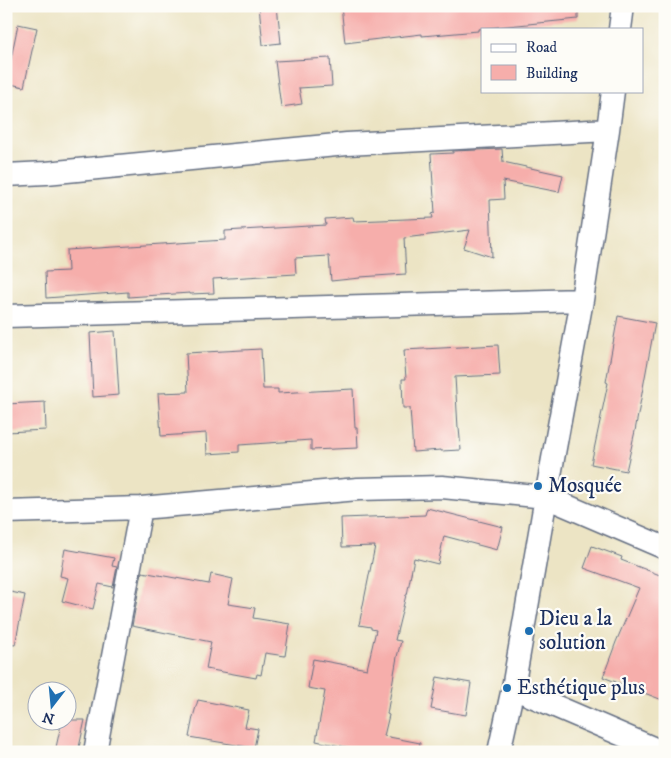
<svg xmlns="http://www.w3.org/2000/svg" width="671" height="758" font-family="'IM FELL DW Pica',serif">
	<rect width="100%" height="100%" fill="#fdfcf7"/>
	<filter id="ink" filterUnits="userSpaceOnUse"><feTurbulence type="fractalNoise" baseFrequency=".02" numOctaves="2"/><feDisplacementMap in="SourceGraphic" scale="10" xChannelSelector="R" yChannelSelector="G"/><feConvolveMatrix kernelMatrix="1 2 1 2 8 2 1 2 1" color-interpolation-filters="sRGB"/></filter>
	<filter id="wash" filterUnits="userSpaceOnUse"><feTurbulence type="fractalNoise" baseFrequency=".0096" numOctaves="4" result="noise"/><feDisplacementMap in="SourceGraphic" scale="20" xChannelSelector="R" yChannelSelector="G"/><feGaussianBlur stdDeviation="1.12" result="paint"/><feColorMatrix in="noise" values="0 0 0 0 0 0 0 0 0 0 0 0 0 0 0 0 0 1.4 0 .05"/><feComposite in="paint" operator="in"/></filter>
	<g filter="url(#wash)">
		<rect width="100%" height="100%" fill="#ece4c4"/>
		<g id="blocks">
			<path fill="#f6aeab" d="M259,6H277L281,43L263,45Z
				M341,6H578V19L478,29V31L422,36V34L345,43Z
				M18,24L37,28L24,87L6,83Z
				M330,58L332,86L299,88L302,104L281,107L275,61Z
				M502,149L503,162L563,175L559,192L503,181L504,199L490,200L492,257L464,248L470,230L404,238L406,274L360,277V278L331,281L329,256L295,258L296,274L213,279L214,293L190,294V293L128,297V292L46,298L45,272L68,271L67,250L225,240V231L326,225L325,219L353,217L354,221L433,218L432,214L435,213L431,154L453,153V151Z
				M618,316L655,323L635,431L626,471L591,464L608,383L606,382Z
				M115,331L119,395L93,397L90,333Z
				M498,345L500,375L455,377L458,428H459L461,450L441,451V450L413,452L410,408H403L402,379H406L404,350Z
				M261,349L263,389H278V393L353,389L355,428H357L358,448L311,450V440L239,445V452L207,454L206,433L161,436L158,393L188,392L186,353Z
				M45,402L46,430L6,432V404Z
				M427,508L503,527L497,550L444,536L438,564L414,558L407,595H406L395,640L401,641L397,657L387,714L389,715L384,736L420,743L419,752H350L351,748L316,741L325,691L308,688L313,659L367,669L376,630L371,629V627L359,625L375,546L342,547L341,518L425,515Z
				M592,546L622,557L621,560L665,577V701L603,677L616,642L639,588L584,568Z
				M65,549L114,558L112,566L117,567L113,587L99,584L93,609L62,601L68,578L60,576Z
				M142,572L209,584L211,574L233,579L228,604L255,608L253,618L290,624L285,656L265,653L261,675L257,674L256,678L206,669L211,642L132,626Z
				M6,591L25,595L15,645L6,644Z
				M437,677L471,683L466,715L431,709Z
				M198,700L249,710L245,727L258,729L254,748L189,737L193,717Z
				M62,720H85L78,752H55Z"/>
		</g>
	</g>
	<g filter="url(#ink)">
		<use href="#blocks" fill-opacity="0" stroke="#646e82" stroke-width="1"/>
		<g fill="none" stroke-linecap="round" stroke-linejoin="round">
			<defs>
				<path id="street" d="M620,29L623,6
					M6,175L46,173L347,144L608,130
					M6,316L582,300
					M6,512L141,508L358,489L442,487L546,497L665,548
					M513,688L662,752
					M95,752L141,508
					M499,752L513,688L546,497L582,300L608,130L613,91"/>
			</defs>
			<use href="#street" stroke="#646e82" stroke-width="25"/>
			<use href="#street" stroke="#fff" stroke-width="22"/>
		</g>
	</g>
	<g fill="#1f6fb2" stroke="#fdfcf7" stroke-width="2">
		<circle cx="538" cy="486" r="5"/>
		<circle cx="529" cy="631" r="5"/>
		<circle cx="507" cy="688" r="5"/>
	</g>
	<g text-anchor="middle" dominant-baseline="central" stroke-width="4.5" stroke-linejoin="round" paint-order="stroke">
		<g font-size="21" fill="#1b2f5e" stroke="#fdfcf7" text-anchor="start">
			<text x="548" y="486">Mosquée</text>
			<text x="539" y="619">Dieu a la<tspan x="539" dy="24">solution</tspan></text>
			<text x="517" y="688">Esthétique plus</text>
		</g>
	</g>
	<rect width="671" height="758" fill="none" stroke="#fdfcf7" stroke-width="25"/>
	<rect x="481" y="28" width="162" height="65" fill="#fdfcf7" stroke="#a3aaba"/>
	<rect x="491" y="44" width="25" height="8" fill="#ffffff" stroke="#a3aaba"/>
	<text x="526" y="52" font-size="15" fill="#1b2f5e">Road</text>
	<rect x="491" y="65" width="25" height="15" fill="#f6aeab" stroke="#a3aaba"/>
	<text x="526" y="78" font-size="15" fill="#1b2f5e">Building</text>
	<g transform="translate(52 706) rotate(196)"><circle r="24" fill="#fdfcf7" stroke="#a3aaba"/>
	<path d="M0-4L9 19L0 12L-9 19Z" fill="#1f6fb2"/>
	<text y="-8" font-size="14" font-weight="bold" text-anchor="middle" fill="#1b2f5e">N</text>
	</g>
</svg>
